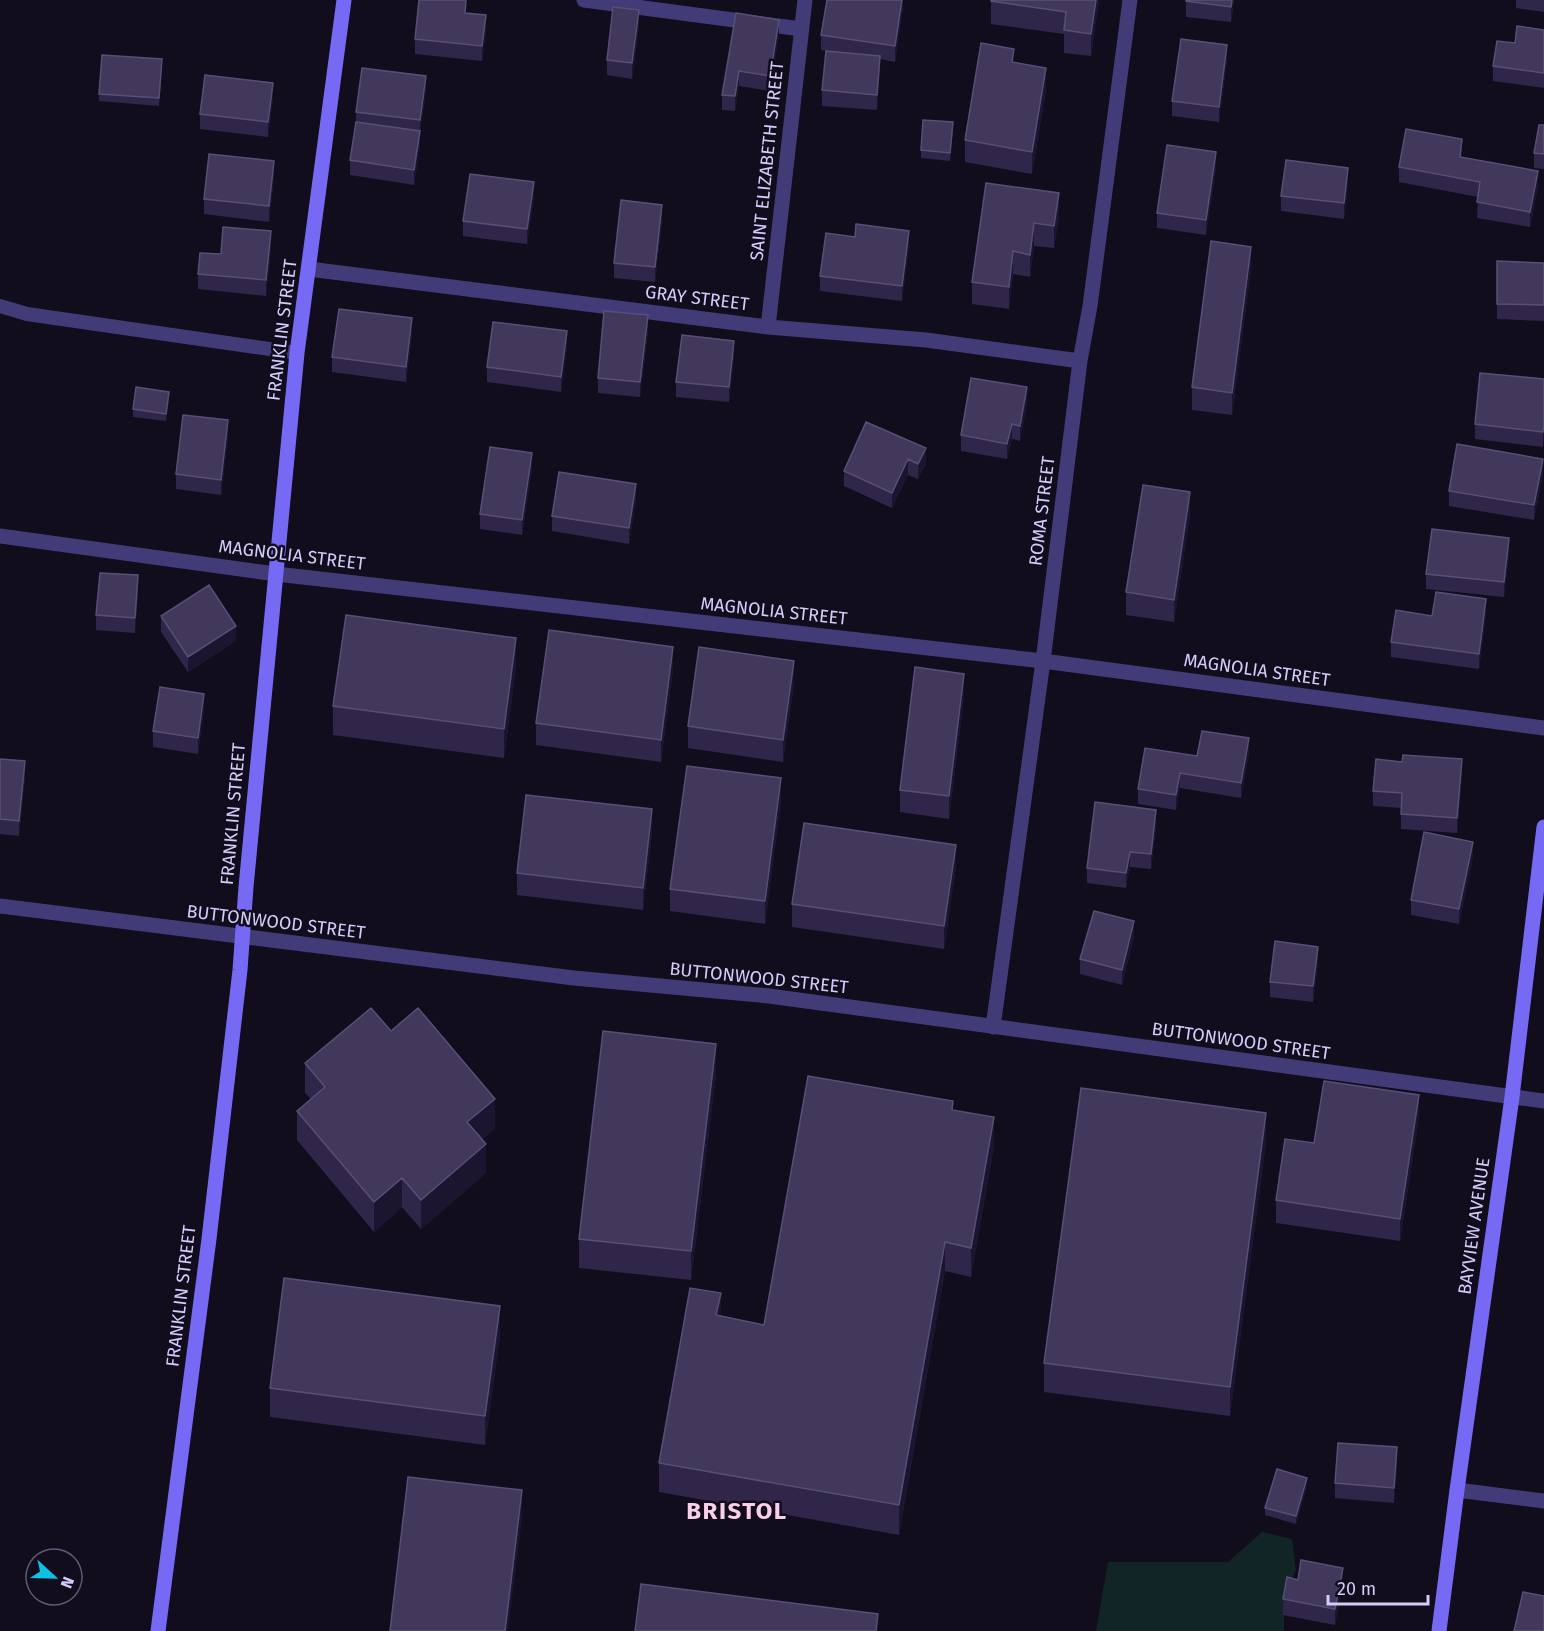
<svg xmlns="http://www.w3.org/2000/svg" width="1544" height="1631" font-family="'Fira Sans',sans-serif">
	<rect width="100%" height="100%" fill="#110d1d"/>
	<path fill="#112526" d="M1262,1532L1292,1539L1296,1570L1284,1601V1631H1096L1108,1562H1228Z"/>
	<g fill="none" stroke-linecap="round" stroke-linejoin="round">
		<path stroke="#413b78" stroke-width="14" d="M0,306L27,314L297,353"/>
		<path stroke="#413b78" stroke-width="15" d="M584,0L801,29
			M309,269L768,327L926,340L1080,361
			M768,327L805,0
			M0,536L276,574L1043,661L1544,728
			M0,906L574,978L769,996L1544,1101
			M993,1027L1043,661L1080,361L1090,306L1130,0
			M1457,1490L1544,1501"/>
		<path stroke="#766af4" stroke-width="15" d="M158,1631L209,1239L240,970L246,887L297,353L344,0
			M1439,1631L1457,1490L1512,1097L1544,827"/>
	</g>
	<path fill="#2f2649" d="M903,0V7L895,62L880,59L877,110L822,106V90L832,52L821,50V35Z
		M991,0H1099L1091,56L1064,53V34L991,24Z
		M1186,0H1234L1231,22L1186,17Z
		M1516,0H1544V12L1516,8Z
		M466,13L486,31L482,61L415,54V39Z
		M736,13L779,35L770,91L739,86L735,111L722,110V95Z
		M639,25L632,79L607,75V60Z
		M1544,30V88L1493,81V66L1515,43Z
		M1227,60L1219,122L1172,116V101Z
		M162,67L159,106L99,101V94Z
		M1046,90L1032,174L965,162V140Z
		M426,91L420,132V146L414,185L350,175V160L356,125V112Z
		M273,98L268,137L200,129V114Z
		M1544,125V169L1534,168V153Z
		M953,130L950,161L921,158V150Z
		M1462,155V158L1538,186L1530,227L1477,218L1478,197L1399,182V167Z
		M1216,168L1206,235L1157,228V213Z
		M274,176L269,222L204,214V199Z
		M986,183L1059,216L1054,248L1034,246L1030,277L1013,274L1009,309L972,304V282Z
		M1348,183L1344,219L1281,211V196Z
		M534,197L527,244L463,236V221Z
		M662,220L655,282L614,278V263Z
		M271,246L266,296L198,289V274L221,254Z
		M909,246L902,301L820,291V276Z
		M1497,261L1544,263V321L1497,319Z
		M1251,269L1232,415L1192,410V387Z
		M648,330L640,397L598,393V378Z
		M412,334L406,382L332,372V357Z
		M567,346L561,392L487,382V367Z
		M734,356L729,402L676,397V382Z
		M1544,379L1543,447L1475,439V424Z
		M169,399L166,421L133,417V409Z
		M1027,403L1020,441L1012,439L1007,459L961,451V435Z
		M866,422L926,464L918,479L908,475L892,508L844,486V471Z
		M228,436L221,495L176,489V474Z
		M532,468L522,535L480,529V514Z
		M1543,474L1534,520L1449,506V491Z
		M636,499L629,544L552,531V516Z
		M1190,514L1174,622L1126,615V592Z
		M1509,553L1504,597L1426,589V574Z
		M138,590L135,633L96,630V615Z
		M1486,614L1479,669L1391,657V642L1432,616Z
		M161,616L236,641L188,672L161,632Z
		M516,667L504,758L333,735V706Z
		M673,670L661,762L536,745V723Z
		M794,683L783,762L688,748V726Z
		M964,696L949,819L900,812V790Z
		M204,709L198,754L153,747V731Z
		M1249,753L1241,798L1180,788L1176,810L1138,804V789L1197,756Z
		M0,759L25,776L19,836L0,834Z
		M1462,775L1457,833L1401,829V808L1373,806V791Z
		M781,801L765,924L670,911V889Z
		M1156,826L1151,869L1130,867L1126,888L1087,883V868Z
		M652,832L643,910L517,895V873Z
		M1473,857L1459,924L1411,915V900Z
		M956,867L944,949L792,927V904Z
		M1134,937L1122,985L1080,974V959Z
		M1318,962L1313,1002L1270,997V982Z
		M391,1031L495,1128L482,1139L486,1173L421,1229L402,1207L374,1232L297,1140V1111L311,1099L305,1093V1063Z
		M716,1074L691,1280L579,1268V1239Z
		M953,1110L994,1146L971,1277L945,1271L899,1535L659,1492V1463L721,1316L764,1325Z
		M1419,1117L1400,1241L1276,1223V1200L1314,1143Z
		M1266,1142L1230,1416L1044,1392V1363Z
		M500,1335L485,1445L270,1417V1388Z
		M1397,1462L1394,1503L1335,1498V1483Z
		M1307,1486L1296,1524L1265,1515V1508Z
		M1298,1580L1343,1583L1335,1625L1283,1615V1599Z"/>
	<path fill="#1c1530" d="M902,0H903V7L895,62V46Z
		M1096,0H1099L1091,56V34Z
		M1232,0H1234L1231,22V7Z
		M639,10V25L632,79V63Z
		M486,15V31L482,61V46Z
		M779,20V35L770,91V76Z
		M1227,45V60L1219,122V107Z
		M880,56V71L877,110V95Z
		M1046,68V90L1032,174V152Z
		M739,71V86L735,111V96Z
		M426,76V91L420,132V146L414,185V170L420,135V120Z
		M273,83V98L268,137V122Z
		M1462,139V155L1460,173V157Z
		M1216,152V168L1206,235V220Z
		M274,161V176L269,222V206Z
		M1348,168V183L1344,219V203Z
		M1538,171V186L1530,227V212Z
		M534,182V197L527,244V229Z
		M1059,193V216L1054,248V226Z
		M662,205V220L655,282V267Z
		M1034,223V246L1030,277V255Z
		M271,231V246L266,296V280Z
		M909,231V246L902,301V286Z
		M1251,247V269L1232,415V393Z
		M1013,251V274L1009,309V287Z
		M648,315V330L640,397V382Z
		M412,318V334L406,382V367Z
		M567,331V346L561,392V377Z
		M734,341V356L729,402V387Z
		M1027,387V403L1020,441V426Z
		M169,392V399L166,421V414Z
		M228,420V436L221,495V480Z
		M1012,424V439L1007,459V444Z
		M1544,424V439L1543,447V432Z
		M926,448V464L918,479V464Z
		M532,453V468L522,535V520Z
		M908,459V475L892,508V493Z
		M1543,459V474L1534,520V505Z
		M636,484V499L629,544V528Z
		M1190,492V514L1174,622V600Z
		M1509,538V553L1504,597V582Z
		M138,575V590L135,633V618Z
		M1486,599V614L1479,669V654Z
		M236,626V641L188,672V657Z
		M516,638V667L504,758V729Z
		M673,647V670L661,762V740Z
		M794,661V683L783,762V740Z
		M964,674V696L949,819V796Z
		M204,694V709L198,754V738Z
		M1249,738V753L1241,798V783Z
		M1462,759V775L1457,833V818Z
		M25,761V776L19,836V821Z
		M1180,773V788L1176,810V795Z
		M781,778V801L765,924V901Z
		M652,809V832L643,910V888Z
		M1156,810V826L1151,869V854Z
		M1473,842V857L1459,924V909Z
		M956,845V867L944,949V926Z
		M1130,852V867L1126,888V873Z
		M1134,921V937L1122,985V970Z
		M1318,947V962L1313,1002V986Z
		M716,1044V1074L691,1280V1251Z
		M1419,1095V1117L1400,1241V1219Z
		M495,1099V1128L467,1151V1122Z
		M1266,1113V1142L1230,1416V1387Z
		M994,1117V1146L971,1277V1248Z
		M486,1144V1173L421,1229V1200Z
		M402,1178V1207L374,1232V1202Z
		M945,1242V1271L899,1535V1505Z
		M721,1293V1322L716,1315Z
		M500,1306V1335L485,1445V1416Z
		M1397,1447V1462L1394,1503V1488Z
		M1307,1478V1486L1296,1524V1516Z
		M522,1490V1519L508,1631H505Z
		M1343,1568V1583L1335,1625V1609Z
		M878,1614V1631H876Z"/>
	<path fill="#41385c" stroke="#584f75" stroke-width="1.5" d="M419,0H466L465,13L486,15L482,46L415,39Z
		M827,0H902L895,46L821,35Z
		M991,0H1096L1091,34L1064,30L1066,12L991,1Z
		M1186,0H1232L1231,7L1186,1Z
		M613,7L639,10L632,63L607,60Z
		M736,13L779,20L770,76L739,71L735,96L722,95Z
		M1517,26L1544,30V73L1493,66L1497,41L1515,43Z
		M1181,39L1227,45L1219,107L1172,101Z
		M981,43L1014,49L1012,62L1046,68L1032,152L965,140Z
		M826,51L880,56L877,95L822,90Z
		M102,55L162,59L159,98L99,94Z
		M362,68L426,76L420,120L356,112Z
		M205,75L273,83L268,122L200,114Z
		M923,120L953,122L950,153L921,150Z
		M356,122L420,131L414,170L350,160Z
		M1539,125H1544V154L1534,153Z
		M1406,129L1462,139L1460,157L1538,171L1530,212L1477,202L1480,182L1399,167Z
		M1167,145L1216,152L1206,220L1157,213Z
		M209,154L274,161L269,206L204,199Z
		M1286,160L1348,168L1344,203L1281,196Z
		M470,174L534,182L527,229L463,221Z
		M986,183L1059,193L1054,226L1034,223L1030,255L1013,251L1009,287L972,282Z
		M621,200L662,205L655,267L614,263Z
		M856,224L909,231L902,286L820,276L826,233L855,237Z
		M223,227L271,231L266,280L198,274L200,253L221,254Z
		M1211,241L1251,247L1232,393L1192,387Z
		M1497,261L1544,263V305L1497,304Z
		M339,309L412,318L406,367L332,357Z
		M604,311L648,315L640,382L598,378Z
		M493,322L567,331L561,377L487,367Z
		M682,335L734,341L729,387L676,382Z
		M1480,373L1544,379V424L1543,432L1475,424Z
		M971,378L1027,387L1020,426L1012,424L1007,444L961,435Z
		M136,387L169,392L166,414L133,409Z
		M183,415L228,420L221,480L176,474Z
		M866,422L926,448L918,464L908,459L892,493L844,471Z
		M1457,444L1543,459L1534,505L1449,491Z
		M490,447L532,453L522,520L480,514Z
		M559,472L636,484L629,528L552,516Z
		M1143,485L1190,492L1174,600L1126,592Z
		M1432,529L1509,538L1504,582L1426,574Z
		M100,573L138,575L135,618L96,615Z
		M209,585L236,626L188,657L161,616Z
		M1436,592L1486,599L1479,654L1391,642L1396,610L1432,616Z
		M346,615L516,638L504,729L333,706Z
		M549,630L673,647L661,740L536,723Z
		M699,647L794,661L783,740L688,726Z
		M915,667L964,674L949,796L900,790Z
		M160,687L204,694L198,738L153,731Z
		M1202,731L1249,738L1241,783L1180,773L1176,795L1138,789L1145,748L1197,756Z
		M1403,755L1462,759L1457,818L1401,814L1402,793L1373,791L1376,759L1402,762Z
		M0,759L25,761L19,821L0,819Z
		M687,766L781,778L765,901L670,889Z
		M526,795L652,809L643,888L517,873Z
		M1095,802L1156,810L1151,854L1130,852L1126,873L1087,868Z
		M804,823L956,845L944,926L792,904Z
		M1424,832L1473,842L1459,909L1411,900Z
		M1094,911L1134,921L1122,970L1080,959Z
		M1275,941L1318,947L1313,986L1270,982Z
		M371,1008L391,1031L418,1008L495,1099L467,1122L486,1144L421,1200L402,1178L374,1202L297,1111L325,1087L305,1063Z
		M603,1031L716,1044L691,1251L579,1239Z
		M808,1076L953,1101L952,1110L994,1117L971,1248L945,1242L899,1505L659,1463L690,1288L721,1293L716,1315L764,1325Z
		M1324,1081L1419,1095L1400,1219L1276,1200L1285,1139L1314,1143Z
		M1081,1088L1266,1113L1230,1387L1044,1363Z
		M284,1278L500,1306L485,1416L270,1388Z
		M1338,1443L1397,1447L1394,1488L1335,1483Z
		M1277,1469L1307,1478L1296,1516L1265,1508Z
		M408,1477L522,1490L505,1631H390Z
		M1301,1560L1343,1568L1335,1609L1283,1599L1287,1577L1298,1580Z
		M641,1584L878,1614L876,1631H635Z
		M1523,1592L1544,1596V1631H1514Z"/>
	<g text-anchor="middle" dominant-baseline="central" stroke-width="5" stroke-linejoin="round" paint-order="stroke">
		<g font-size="18" fill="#d4ccfb" stroke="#110d1d">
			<text transform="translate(767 161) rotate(-84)">SAINT ELIZABETH STREET</text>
			<text transform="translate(697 298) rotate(7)">GRAY STREET</text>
			<text transform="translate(282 330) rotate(-83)">FRANKLIN STREET</text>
			<text transform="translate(1042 511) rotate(-83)">ROMA STREET</text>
			<text transform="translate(292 555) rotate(7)">MAGNOLIA STREET</text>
			<text transform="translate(774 611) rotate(6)">MAGNOLIA STREET</text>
			<text transform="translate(1257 670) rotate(8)">MAGNOLIA STREET</text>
			<text transform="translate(233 814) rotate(-85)">FRANKLIN STREET</text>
			<text transform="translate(276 922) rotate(7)">BUTTONWOOD STREET</text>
			<text transform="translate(759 978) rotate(6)">BUTTONWOOD STREET</text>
			<text transform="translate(1241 1041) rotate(8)">BUTTONWOOD STREET</text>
			<text transform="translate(1474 1226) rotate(-82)">BAYVIEW AVENUE</text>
			<text transform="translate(181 1296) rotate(-83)">FRANKLIN STREET</text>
		</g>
		<g font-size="24" font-weight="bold" letter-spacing="1.5" fill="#fbcee8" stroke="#110d1d">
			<text x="737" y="1511">BRISTOL</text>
		</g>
	</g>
	<g transform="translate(54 1577) rotate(112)"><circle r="28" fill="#110d1d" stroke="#5f5976" stroke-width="1.5"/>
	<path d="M0-4.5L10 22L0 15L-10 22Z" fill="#10c1e3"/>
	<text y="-9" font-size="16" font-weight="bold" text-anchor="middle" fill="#d4ccfb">N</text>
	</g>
	<path d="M1328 1595v9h100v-9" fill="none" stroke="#d4ccfb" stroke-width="3"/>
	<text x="1337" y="1595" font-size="18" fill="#d4ccfb" stroke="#110d1d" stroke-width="4.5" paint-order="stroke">20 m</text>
</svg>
